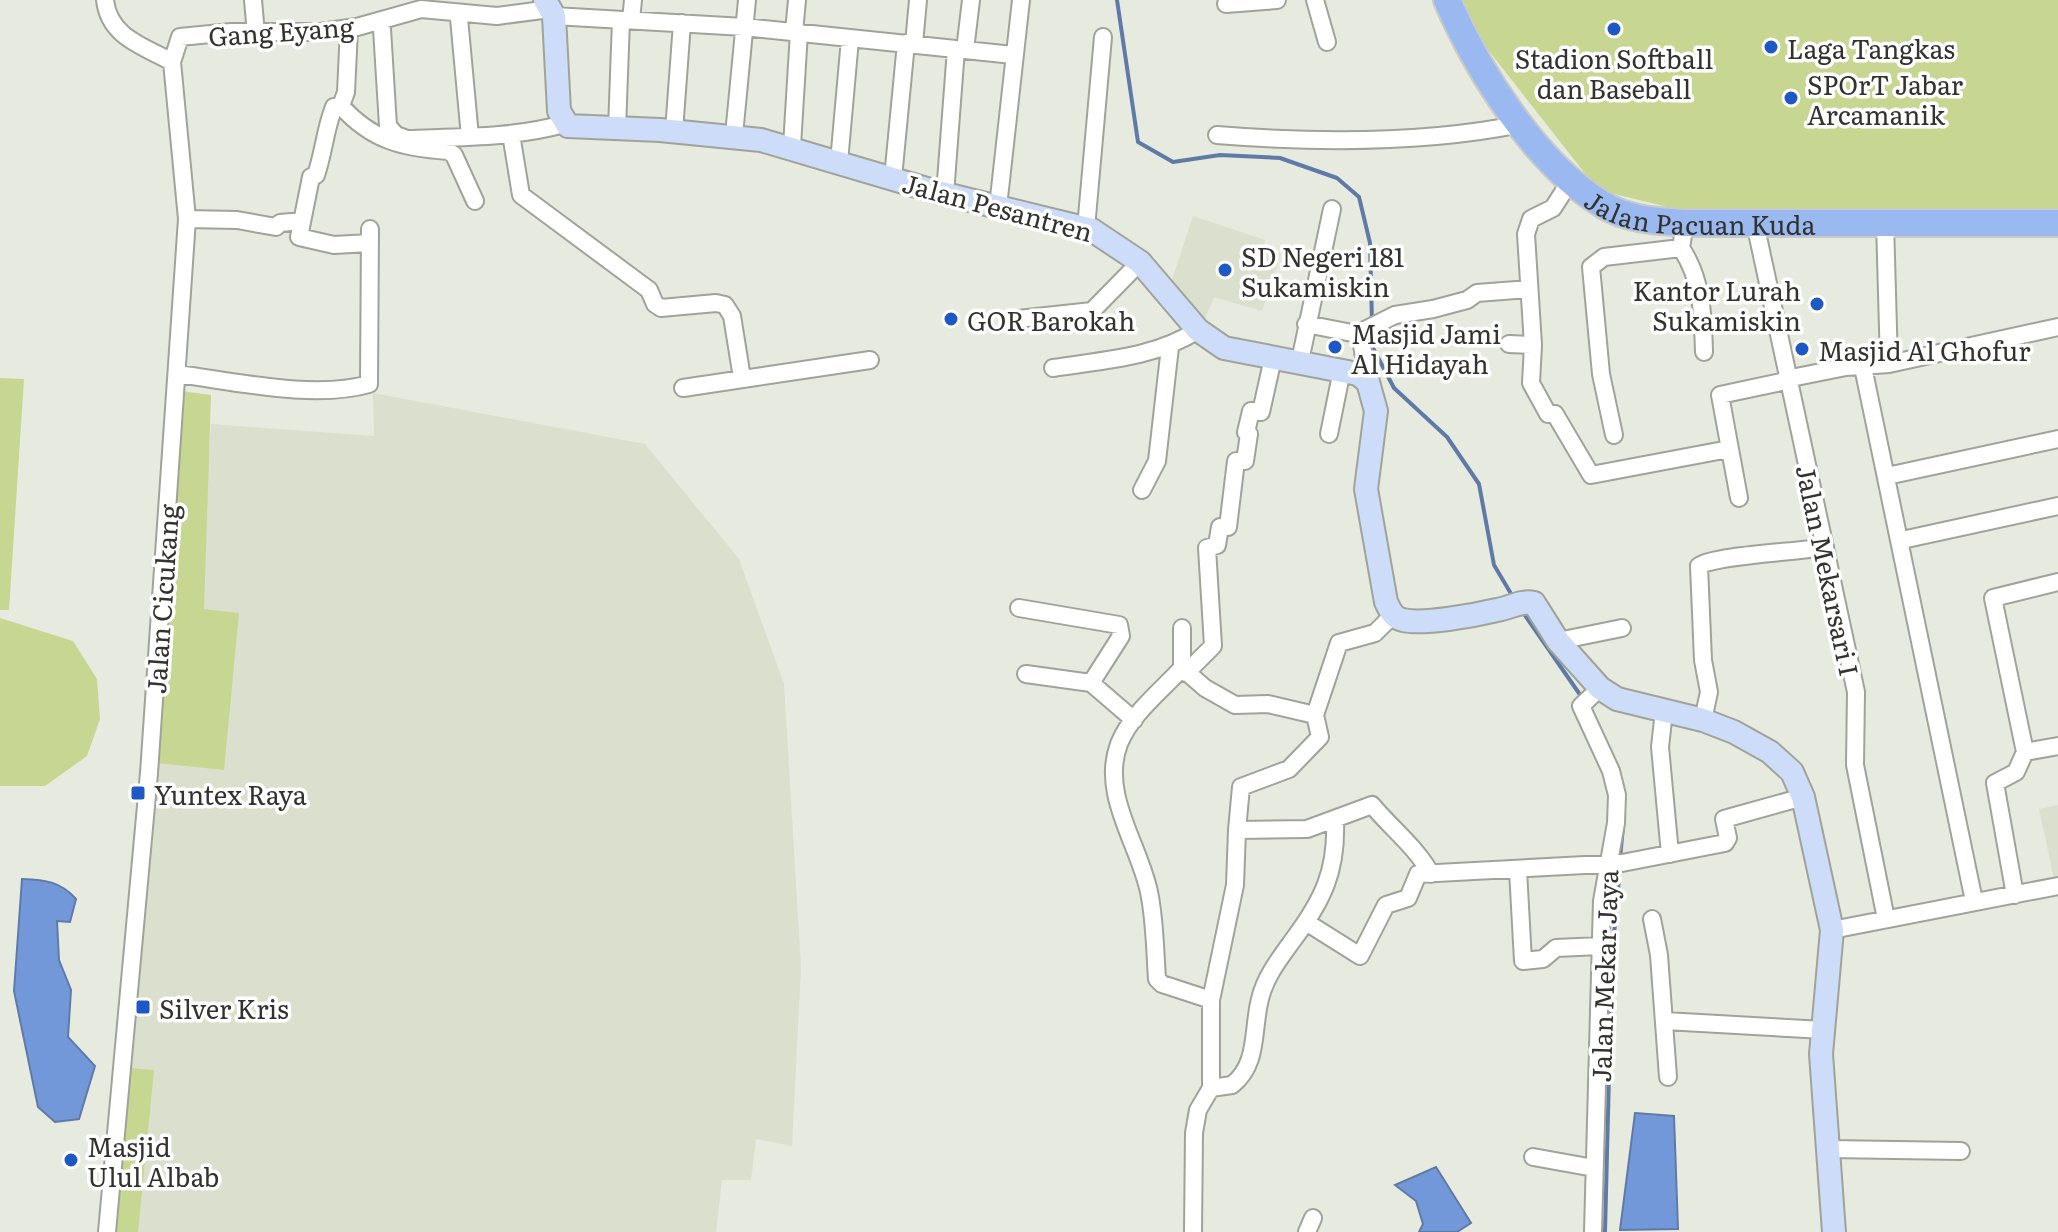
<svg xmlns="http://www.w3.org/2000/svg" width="2058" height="1232" font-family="Literata,serif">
	<rect width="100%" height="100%" fill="#e7eadf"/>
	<path fill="#dbdfcd" d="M1193,216L1265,240L1263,248L1281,254L1262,311L1214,297L1203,324L1170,286Z
		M373,393L645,444L739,559L784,684L801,967L792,1146L756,1139L751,1180H722L716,1232H116L174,503L205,505L211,424L374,436Z
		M2058,805V879H2054L2039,809Z"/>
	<path fill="#c7d690" d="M1449,0H2058V213L1684,211L1598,190Z
		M0,378L24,379L9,610H0Z
		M173,390L211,395L204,609L239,613L224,770L157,763Z
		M0,618L73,641L97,679L100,719L87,756L45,786H0Z
		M129,1068L154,1070L138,1232H112Z"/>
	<path fill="#7398da" stroke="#607aa7" stroke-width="2" d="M22,879C45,880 60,881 76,899L70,922L57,921L59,960L71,990L68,1037L95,1066L79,1119L55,1122L38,1107L14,991Z
		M1635,1113L1674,1116L1678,1229L1620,1230Z
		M1436,1167L1471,1223L1457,1232H1419L1423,1224L1416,1201L1395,1185Z"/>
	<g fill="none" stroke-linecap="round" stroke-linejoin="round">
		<path stroke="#607aa7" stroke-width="4" d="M1117,0L1138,142L1173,162L1220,155L1280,158L1337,178L1359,197L1370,243L1372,322
			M1373,331V348L1394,388L1447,437L1479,484L1494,565L1513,597
			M1522,611L1583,699
			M1620,858L1623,827
			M1605,1232L1612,957L1620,867"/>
		<defs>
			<path id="street" d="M105,0C109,37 143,46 172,62L187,219L149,773L107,1232
				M253,0L256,34
				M1315,0L1327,42
				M1226,4L1277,0
				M554,16L744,27L1013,55
				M459,18L470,137
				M631,20L633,0
				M349,29L346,92L341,106L334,107C325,129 324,152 316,175L311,177L299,237L334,245L370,243
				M382,29L388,126L396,135L407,139C460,137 513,138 564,124
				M794,32L797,0
				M914,44L918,0
				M965,50L971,0
				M172,62L180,37L231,32H320L357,27L421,9L497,16L550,9
				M341,106C372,141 404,148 448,151L454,155L475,201
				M617,129L621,20
				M674,131L682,23
				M511,134L521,195L649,290L655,304L661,308L716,303L725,305L732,316L742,378
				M734,135L747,0
				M1217,135C1317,143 1423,144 1521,124
				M792,146L799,32
				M839,162L850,39
				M893,178L906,43
				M1571,180L1553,208L1531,219L1526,234L1533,345L1531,383L1548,414H1555L1591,475L1729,449
				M945,194L956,49
				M998,207L1021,0
				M187,219L237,220L276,227L280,223L302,221
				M1885,222L1889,364
				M1755,223L1856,692L1855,765L1886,919
				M1086,228L1103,37
				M1681,248C1702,279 1703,315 1704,352
				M1018,319L1092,311L1140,262
				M1306,324L1357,334L1395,315L1433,309L1467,300L1477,293L1529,289
				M1360,333L1368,382
				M1509,344L1533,345
				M1300,361L1332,209
				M1863,367L1974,901
				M1053,368C1104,360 1154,358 1198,330
				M177,374C233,381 314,400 369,384L370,229
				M1786,379L1846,367L1889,364L2058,327
				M683,388L870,360
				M1329,434L1342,370
				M1614,435L1601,374L1591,267L1604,257L1681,248L1685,223
				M1887,476L2058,439
				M1142,490L1157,461L1170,347
				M1739,498L1720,395L1786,381
				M1902,540L2058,506
				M1019,608L1119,625L1121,636L1091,683
				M1182,628V668L1205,688L1235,705L1268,704L1315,715
				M1558,641L1622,628
				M1182,668C1162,690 1130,715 1119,744C1100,794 1139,844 1149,892C1155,920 1155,951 1157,979L1162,984L1211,1000V1088
				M1186,673L1213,646L1207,548L1217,545L1220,527H1228L1236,461H1245L1249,434L1246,432L1251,411L1261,412L1273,358
				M1026,674L1091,683L1134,720
				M1664,711L1660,747L1670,854
				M1703,720L1709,692L1703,660L1699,566C1714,555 1799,552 1825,547
				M2025,752L2058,746
				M1237,830L1241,787L1289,769L1320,737L1315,715L1339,643L1375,633L1393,615
				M1518,870L1523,961L1543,959L1556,948L1600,946
				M2015,895L1995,783L2016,772L2025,752L1993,598L2058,582
				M1652,919L1659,955L1668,1077
				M1306,922L1360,956L1386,905L1408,898L1418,874L1622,863L1725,843L1728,838L1724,819L1803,797
				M1832,930L2058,886
				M1211,1000L1235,885L1237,830L1307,829L1372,805C1392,829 1416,847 1431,874
				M1665,1021L1824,1030
				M1829,1149L1961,1151
				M1533,1157L1594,1168
				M1193,1232L1194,1133L1198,1110L1211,1088L1232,1085C1259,1064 1252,1030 1260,999C1265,977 1280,958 1293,940C1323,900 1337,871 1335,820
				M1307,1232L1313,1218
				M1593,1232L1602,901L1616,823L1617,795L1611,771L1581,706L1600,688"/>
			<path id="secondary" d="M545,0L554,16L559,111L568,126L660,130L761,140L937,192L1092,230L1140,262L1198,330L1224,348L1358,374L1368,382L1376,411L1366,489L1386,602C1390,610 1393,618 1403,620C1423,625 1476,615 1497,610C1510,608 1521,600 1534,603L1558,641L1600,688L1617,699L1703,720L1734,732L1770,752L1792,772L1803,797L1832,930L1821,1054L1834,1232"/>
			<g id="primary">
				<path id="s1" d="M1447,0C1477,70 1536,164 1602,204C1627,220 1656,221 1685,223H2058"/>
			</g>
		</defs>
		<use href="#street" stroke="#a0a399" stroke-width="20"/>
		<use href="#secondary" stroke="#a0a399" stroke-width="26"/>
		<use href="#primary" stroke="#cacac9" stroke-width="30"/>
		<use href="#street" stroke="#fff" stroke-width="16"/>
		<use href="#secondary" stroke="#cddcf8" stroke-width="22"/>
		<use href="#primary" stroke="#9ab9f0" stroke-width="26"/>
	</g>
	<g fill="#1e58c4" stroke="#fff" stroke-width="3">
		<circle cx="1614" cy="29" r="8"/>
		<circle cx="1771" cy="47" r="8"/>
		<circle cx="1791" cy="98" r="8"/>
		<circle cx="1225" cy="270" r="8"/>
		<circle cx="1817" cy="304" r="8"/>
		<circle cx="951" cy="319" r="8"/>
		<circle cx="1335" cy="347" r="8"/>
		<circle cx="1802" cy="349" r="8"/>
		<rect x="130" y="785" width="16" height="16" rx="4"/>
		<rect x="135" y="999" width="16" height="16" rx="4"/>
		<circle cx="71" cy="1160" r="8"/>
	</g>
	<g text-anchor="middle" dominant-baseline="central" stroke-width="7" stroke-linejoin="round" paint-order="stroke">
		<g font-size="26" fill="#32332f" stroke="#fff">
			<text transform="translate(281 30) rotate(-4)">Gang Eyang</text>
			<text stroke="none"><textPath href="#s1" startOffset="360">Jalan Pacuan Kuda</textPath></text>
			<text transform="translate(998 206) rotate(15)">Jalan Pesantren</text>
			<text transform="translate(1829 570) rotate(78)">Jalan Mekarsari I</text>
			<text transform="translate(161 599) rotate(-86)">Jalan Cicukang</text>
			<text transform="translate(1603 976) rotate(-88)">Jalan Mekar Jaya</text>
		</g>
		<g font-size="26" fill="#32332f" stroke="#fff" text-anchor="start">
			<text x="1787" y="47">Laga Tangkas</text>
			<text x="1614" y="57" text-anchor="middle">Stadion Softball<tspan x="1614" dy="30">dan Baseball</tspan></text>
			<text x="1807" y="83">SPOrT Jabar<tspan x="1807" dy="30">Arcamanik</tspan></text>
			<text x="1241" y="255">SD Negeri 181<tspan x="1241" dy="30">Sukamiskin</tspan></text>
			<text x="1801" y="289" text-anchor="end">Kantor Lurah<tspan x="1801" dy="30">Sukamiskin</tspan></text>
			<text x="967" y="319">GOR Barokah</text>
			<text x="1351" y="332">Masjid Jami<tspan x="1351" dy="30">Al Hidayah</tspan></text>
			<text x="1818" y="349">Masjid Al Ghofur</text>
			<text x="154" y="793">Yuntex Raya</text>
			<text x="159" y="1007">Silver Kris</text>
			<text x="87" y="1145">Masjid<tspan x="87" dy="30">Ulul Albab</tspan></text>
		</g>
	</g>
</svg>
